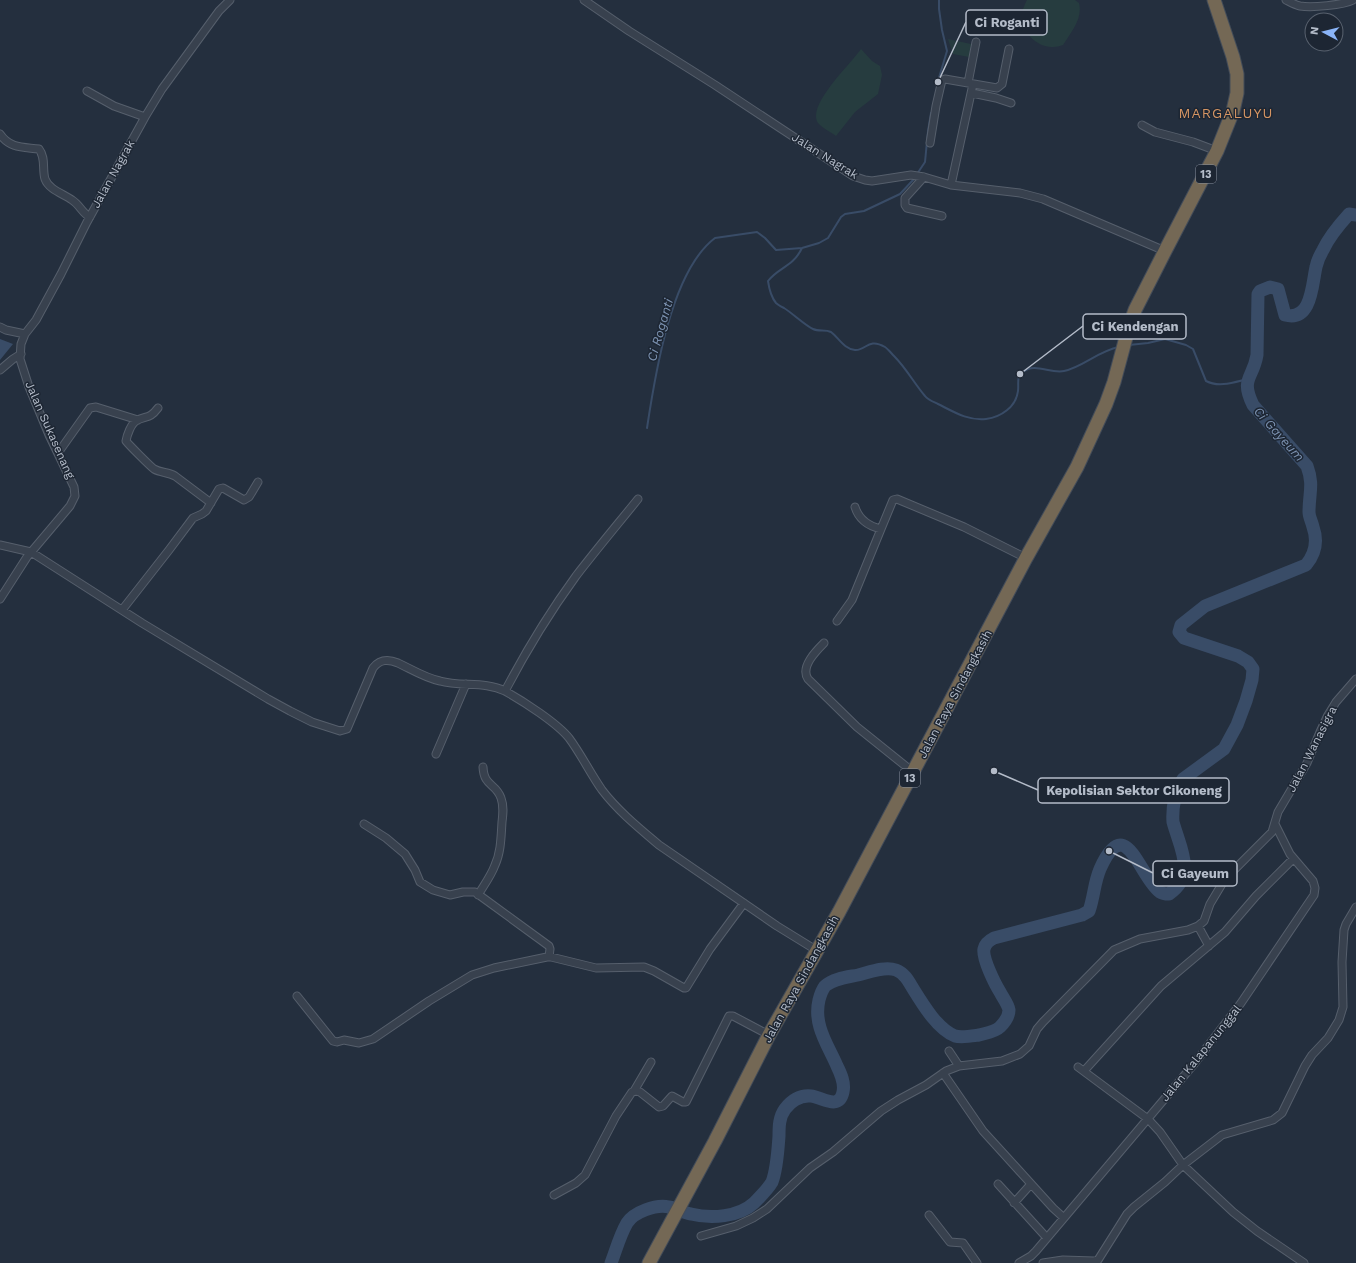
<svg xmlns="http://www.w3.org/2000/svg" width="1356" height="1263" font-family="'Work Sans',sans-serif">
	<rect width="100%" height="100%" fill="#242f3e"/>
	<path fill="#263c3f" d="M1027,0H1075L1079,3C1083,19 1071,32 1063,45C1060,46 1056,47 1053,47C1037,48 1020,31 1022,15C1022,10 1025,4 1027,0Z
		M948,39L971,44L969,57L953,54Z
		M861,49L872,61L880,66L882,75L878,94L855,112L836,136C831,132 822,128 818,123C806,105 852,63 861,49Z"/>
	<path fill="#394c67" d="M0,339L13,344L0,360Z"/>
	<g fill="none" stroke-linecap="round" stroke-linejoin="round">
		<path stroke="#394c67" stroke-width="2" d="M938,81L947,51L942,30L939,9V0
			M917,174L925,162L928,131L931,113
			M802,248C793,267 779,267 768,281C769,288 771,297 776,303C778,305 782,307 784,308C792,313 806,326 813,329C819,332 825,329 831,332C839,338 844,349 855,350C866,351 868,337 885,347C888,349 891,353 894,356C906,368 914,383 925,396C928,400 934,402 938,404C954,412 968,421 986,419C1001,417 1016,407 1018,391C1019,383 1016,377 1023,372C1035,362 1050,374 1064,371C1083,367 1098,351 1119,347
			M1129,345L1148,343L1165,339L1186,345L1193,349L1206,381C1219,388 1235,382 1248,379
			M647,428C655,375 671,271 715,238L757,232L765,238L776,250L802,248L819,243L828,238L841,217L845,214L864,211L900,194L914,179"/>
		<path stroke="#394c67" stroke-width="13" d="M611,1263C616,1250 620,1235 627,1223C634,1212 656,1204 669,1207C677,1208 684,1213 691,1214C711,1219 739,1217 754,1203C760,1197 768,1189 772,1182C777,1169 778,1150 779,1136C779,1127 779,1117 785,1109C791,1101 800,1095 811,1096C822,1097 839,1111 843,1092C845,1083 841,1074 837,1066C828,1045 813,1025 819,1000C820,996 822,990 825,986C834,978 848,977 858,975C870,972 885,966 896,970C904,973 908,980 912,987C922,1003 937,1029 955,1036C961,1038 972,1036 979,1035C986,1033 995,1032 1000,1027C1004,1023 1009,1016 1009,1010C1008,1004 1003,998 1000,992C995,984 982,958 984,949C985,944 990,940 994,938L1082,915L1089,911C1094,897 1094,883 1100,869C1126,810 1139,877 1160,892C1163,894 1166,894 1169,894C1197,875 1180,848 1173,822C1172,808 1175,790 1183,779L1224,749L1237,725L1246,701L1252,680L1253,669L1248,662L1238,656L1184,638L1179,632L1181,625L1205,606L1306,565C1315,554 1318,541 1313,527C1312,522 1309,517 1309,512C1309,493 1314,485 1307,466L1253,405C1240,378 1253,379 1257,355L1258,294L1260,291L1270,287L1278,289L1285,315C1312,322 1312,284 1316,267C1317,262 1320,255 1323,250C1329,237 1339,225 1349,214L1356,215"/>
		<defs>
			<path id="street" d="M584,0L629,31L715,85L853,176L865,180L872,181L911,175L924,177L951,185L1020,193L1043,199L1165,251
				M1286,0C1290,2 1295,5 1300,6C1312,8 1343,5 1353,0
				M968,83L976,42
				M87,91L114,106L145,117
				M972,93L996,98L1011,103
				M1142,125L1155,132L1193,142L1217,151
				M0,134C10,149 24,147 39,149C46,158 42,169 45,179C49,190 64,194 72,200C80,205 82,213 90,217
				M930,143L936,106L942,80L945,79L997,88L1002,84L1009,49
				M924,177L905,198V205L907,208L942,216
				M951,185L973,84
				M0,327L6,330L25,334
				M0,370L13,359L21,354
				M158,408C149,420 146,415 136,421C131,424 127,435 126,441C129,445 150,466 154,469C161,473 168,472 175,476L211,503
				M58,453L90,408L96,407L138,420
				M855,507C859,520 868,526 881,529L893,500L897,499L964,527L1026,558
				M0,545L31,552L142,623L268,699L290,711L312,722L340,731L347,729L373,668C380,659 388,659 398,663C411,669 425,678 440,681C461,687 485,681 505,691C523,701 557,723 569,738C581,754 590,773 602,790C618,811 639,828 659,845L777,926L816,950
				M0,599L27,557L70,506L75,496L74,487L49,435L29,387L20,359L21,344L25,334L36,320L61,274L87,222L145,117L162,89L219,11L230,0
				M122,610L169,550L193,518L202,514L206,511L219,489L223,488L244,500L249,497L258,482
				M837,621L852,600L881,529
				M824,643C816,651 800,667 808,679L857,727L913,772
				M505,691C526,651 549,613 576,576C596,550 617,525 638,499
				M436,754L466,684
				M364,824L386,838L405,854L415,870L420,882L433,890L450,895L463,892H475L549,946L550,949L549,957
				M478,895C484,885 491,876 495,865C501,852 501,837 502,822C503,814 504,806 501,798C496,783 484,787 483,767
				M1198,926L1209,946
				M297,996L333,1041L337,1042L344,1040L359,1043L373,1039L429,1001L472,975L494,968L547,957H551L596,968L644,967L654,971L684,988H686L710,949L744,903
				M949,1051L959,1066
				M1078,1067L1148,1119L1160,1132L1183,1165L1233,1212L1257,1231L1304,1263
				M1084,1071L1161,986L1225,932L1256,896L1293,859
				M943,1073L983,1131L1053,1208L1064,1218
				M634,1091L651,1062
				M998,1184L1047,1238
				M554,1195L576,1183L585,1175L616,1116L632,1092L636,1091L640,1092L659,1107L663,1106L672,1096L683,1102H686L729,1016H733L769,1035
				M1014,1203L1031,1184
				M929,1215L950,1242L963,1243L977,1263
				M701,1236L736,1226L753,1218L767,1209L810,1168L833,1152L881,1111L898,1100L926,1085L946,1071L959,1066L1002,1061L1020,1054L1029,1046L1037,1029L1043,1022L1114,950L1140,939L1188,930L1198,926L1204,921L1210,904L1225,879L1272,832L1278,812L1307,763L1320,732L1328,715L1336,702L1356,679
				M1019,1263L1031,1256L1036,1251L1194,1064L1241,1003L1314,895L1315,888L1313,881L1290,854L1275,824
				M1043,1263L1063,1260L1094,1261L1098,1260L1127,1214L1134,1207L1165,1182L1183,1165L1222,1135L1273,1120L1282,1113L1305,1066L1312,1055L1328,1038L1339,1020L1343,1007L1342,962L1344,930L1346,924L1356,907"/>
			<path id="highway" d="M649,1263L715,1141L769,1035L839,912L1026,558L1077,467L1106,404L1114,382L1128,330L1135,310L1165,251L1217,151L1233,111L1237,93V74L1233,57L1214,0"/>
		</defs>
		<use href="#street" stroke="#565f6c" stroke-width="9"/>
		<use href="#highway" stroke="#434c59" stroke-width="15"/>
		<use href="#street" stroke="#38414e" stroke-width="7"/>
		<use href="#highway" stroke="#746855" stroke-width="13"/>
	</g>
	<g text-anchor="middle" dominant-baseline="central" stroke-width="3" stroke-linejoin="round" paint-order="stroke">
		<g fill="#1d2633" stroke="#878f9c" stroke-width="1">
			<rect x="1196" y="165" width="20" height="18" rx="3"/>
			<rect x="900" y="769" width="20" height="18" rx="3"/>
		</g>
		<g font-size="11" font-weight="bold" fill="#b4bcc9">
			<text x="1206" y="174">13</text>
			<text x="910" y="778">13</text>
		</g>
		<g font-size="12" fill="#b4bcc9" stroke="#1d2633">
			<text transform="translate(825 156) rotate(32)">Jalan Nagrak</text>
			<text transform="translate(113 174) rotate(-61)">Jalan Nagrak</text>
			<text transform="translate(50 430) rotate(66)">Jalan Sukasenang</text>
			<text transform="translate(955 694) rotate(-62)">Jalan Raya Sindangkasih</text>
			<text transform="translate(1312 749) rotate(-63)">Jalan Wanasigra</text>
			<text transform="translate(801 979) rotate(-61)">Jalan Raya Sindangkasih</text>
			<text transform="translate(1201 1053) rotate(-51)">Jalan Kalapanunggal</text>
		</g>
		<g font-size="13" font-style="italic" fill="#7c92b1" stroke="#1d2633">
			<text transform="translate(660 330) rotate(-74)">Ci Roganti</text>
			<text transform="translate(1279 434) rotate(48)">Ci Gayeum</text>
		</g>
		<g font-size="14" letter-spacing="1" fill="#d59563" stroke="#1d2633">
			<text x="1226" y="113">MARGALUYU</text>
		</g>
	</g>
	<path fill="none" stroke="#b4bcc9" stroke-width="1.5" d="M938 82L966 22M1020 374L1083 326M994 771L1038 790M1109 851L1153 873"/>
	<g fill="#b4bcc9" stroke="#1d2633" stroke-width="1.5">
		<circle cx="938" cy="82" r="4"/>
		<circle cx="1020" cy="374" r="4"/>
		<circle cx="994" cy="771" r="4"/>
		<circle cx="1109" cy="851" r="4"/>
	</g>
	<g fill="#1d2633" stroke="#b4bcc9" stroke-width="1.5">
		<rect x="966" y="10" width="81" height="25" rx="4"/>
		<rect x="1083" y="314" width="103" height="25" rx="4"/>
		<rect x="1038" y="778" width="191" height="25" rx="4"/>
		<rect x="1153" y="861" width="84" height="25" rx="4"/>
	</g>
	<g font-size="13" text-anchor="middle" font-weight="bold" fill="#b4bcc9">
		<text x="1007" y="27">Ci Roganti</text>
		<text x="1135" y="331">Ci Kendengan</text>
		<text x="1134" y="795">Kepolisian Sektor Cikoneng</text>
		<text x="1195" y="878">Ci Gayeum</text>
	</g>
	<g transform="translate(1324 32) rotate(277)"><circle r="19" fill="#1d2633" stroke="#59626f"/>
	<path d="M0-3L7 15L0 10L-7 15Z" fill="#8ab4f8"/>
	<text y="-6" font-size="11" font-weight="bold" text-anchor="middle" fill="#b4bcc9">N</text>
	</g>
</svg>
